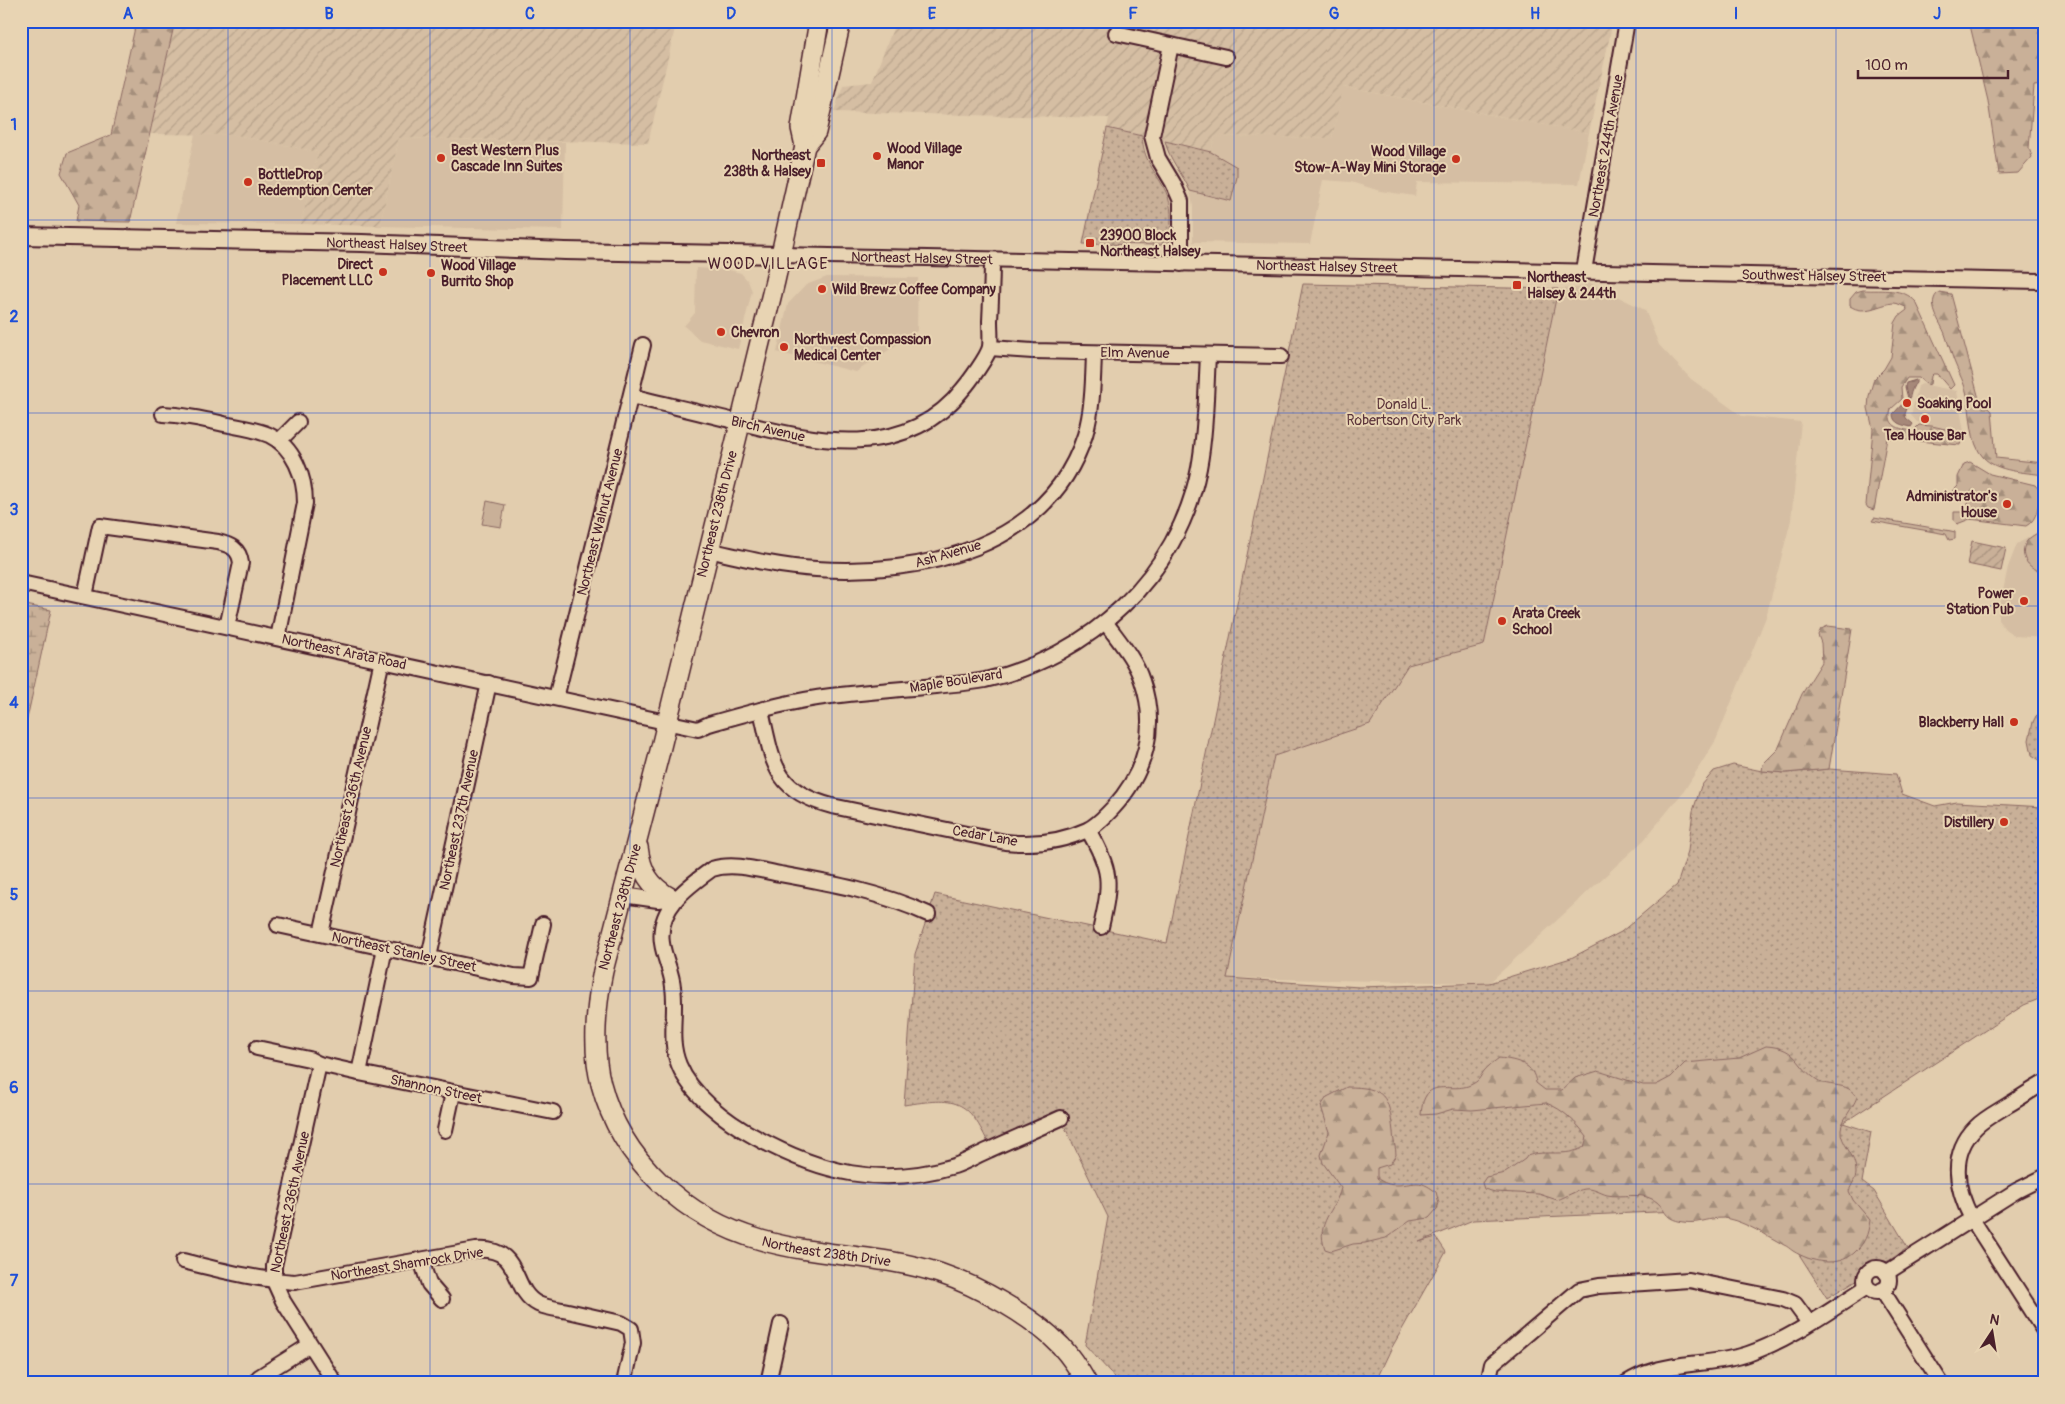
<svg xmlns="http://www.w3.org/2000/svg" width="2065" height="1404" font-family="Pangolin,sans-serif">
	<defs>
		<pattern id="industrial-furrows" width="10" height="10" patternUnits="userSpaceOnUse" patternTransform="scale(1.25)"><rect width="10" height="10" fill="#d5bea3"/><path d="M-1 1l2-2M0 10L10 0M9 11l2-2" fill="none" stroke="#b8a38c"/></pattern>
		<pattern id="grass-dots" width="8" height="8" patternUnits="userSpaceOnUse" patternTransform="scale(1.25)"><rect width="8" height="8" fill="#c9b098"/><path d="M2 2h.1M6 6h.1" fill="none" stroke="#a58f7c" stroke-width="1.8" stroke-linecap="round"/></pattern>
		<pattern id="forest-firs" width="22" height="20" patternUnits="userSpaceOnUse" patternTransform="scale(1.25)"><rect width="22" height="20" fill="#c9b098"/><path d="M5 1l3.5 6h-7zM16 11l3.5 6h-7z" fill="#a58f7c"/></pattern>
		<pattern id="wetland-marsh" width="20" height="14" patternUnits="userSpaceOnUse" patternTransform="scale(1.25)"><rect width="20" height="14" fill="#c9b098"/><path d="M1 5h8M5 5V1M11 12h8M15 12V8" fill="none" stroke="#a58f7c"/></pattern>
		<pattern id="garden-furrows" width="10" height="10" patternUnits="userSpaceOnUse" patternTransform="scale(1.25)"><rect width="10" height="10" fill="#c9b098"/><path d="M-1 1l2-2M0 10L10 0M9 11l2-2" fill="none" stroke="#a58f7c"/></pattern>
		<pattern id="water-ripples" width="26" height="14" patternUnits="userSpaceOnUse" patternTransform="scale(1.25)"><rect width="26" height="14" fill="#a68879"/><path d="M2 4q2-2 4 0t4 0M15 11q2-2 4 0t4 0" fill="none" stroke="#896f63"/></pattern>
	</defs>
	<rect width="100%" height="100%" fill="#e2cdae"/>
	<filter id="ink" filterUnits="userSpaceOnUse"><feTurbulence type="fractalNoise" baseFrequency=".02" numOctaves="2"/><feDisplacementMap in="SourceGraphic" scale="10" xChannelSelector="R" yChannelSelector="G"/><feConvolveMatrix kernelMatrix="1 2 1 2 8 2 1 2 1" color-interpolation-filters="sRGB"/></filter>
	<g filter="url(#ink)">
		<path fill="#d5bea3" d="M1342,87L1589,133L1579,184L1417,182L1415,196L1380,191L1351,182L1323,180L1310,244L1193,242V207L1190,191L1231,201L1237,167L1211,152L1215,136L1332,138Z
			M195,134L236,135L318,152L301,224L176,223Z
			M399,138L565,142L563,230L380,226Z
			M696,268L729,270L741,273L748,281L752,291L738,349L700,340L684,326L695,313Z
			M827,277L918,278L917,331L856,372L777,352L788,304L806,285Z
			M1590,283L1645,310L1659,345L1691,379L1742,416L1801,422L1791,520L1766,617L1716,740L1684,791L1644,840L1489,983L1226,978L1274,756L1370,724L1408,665L1484,645L1558,289L1578,288Z
			M1922,384L1957,391L1964,432L1917,422L1911,415L1918,386Z
			M2044,521V638L2015,636L2005,629L1998,620V615L2008,567L2017,544L2037,533Z"/>
		<path fill="url(#industrial-furrows)" d="M174,21H668L675,28L648,143L399,138L380,226L301,224L318,152L236,135L150,134Z
			M896,21H1613L1589,133L1343,87L1332,138L1215,136L1211,152L1107,128L1109,118L834,112L843,85L872,82Z"/>
		<path fill="url(#grass-dots)" stroke="#8a6862" d="M1107,128L1142,136C1144,166 1159,173 1168,197C1173,211 1170,227 1170,241L1161,245L1083,244Z
			M1165,141L1211,152L1237,167V177L1231,201L1190,191C1183,174 1169,160 1165,141Z
			M1303,284L1558,289L1484,645L1408,665L1370,724L1274,756L1227,978L1359,987L1489,983L1571,958L1621,932L1677,885L1688,851L1693,811L1701,786L1714,771L1733,765L1762,771L1786,773L1829,769L1896,774L1902,794L1935,806L1957,802L2044,807V997L2024,1005L1843,1123L1871,1132L1862,1182L1874,1191L1908,1248C1900,1252 1891,1261 1883,1263C1869,1266 1863,1260 1858,1279L1827,1298L1756,1187L1724,1209L1473,1220L1419,1242L1436,1237L1446,1252L1391,1349L1375,1383H1117L1110,1372L1085,1345L1108,1217L1060,1117L990,1147C968,1098 956,1097 904,1105L915,954L935,894L1167,943Z
			M2044,709V763L2032,755L2029,740L2033,722L2036,716Z"/>
		<path fill="url(#forest-firs)" stroke="#8a6862" d="M131,21H175L130,222L76,221L79,205L61,173L67,153L111,135L136,23Z
			M1969,21H2044V85L2034,86L2029,148L2032,157L2018,173L1999,174L1988,101Z
			M1863,290C1882,291 1903,287 1916,302L1954,385L1950,389L1937,374H1933L1931,376L1930,384L1927,385L1919,378H1907L1901,387L1902,399L1891,409C1886,426 1899,429 1913,431L1919,425L1932,426L1959,432L1962,436L1960,445L1887,438L1874,510L1868,508L1866,505L1873,429L1868,408L1869,396L1874,379L1884,369L1891,357L1895,323L1899,316L1907,310L1906,307C1902,306 1898,303 1894,303C1879,304 1865,316 1850,306V299L1856,292Z
			M1939,292L1951,294L1979,399L1992,411L1996,458L2044,463V475C2024,472 1997,472 1983,457C1970,443 1971,414 1967,395C1964,380 1955,367 1951,352C1949,346 1947,340 1945,334C1941,323 1925,303 1939,292Z
			M1970,462L1990,474L2035,485L2040,491C2039,503 2038,520 2026,526L1970,519L1957,524L1954,521V512H1966L1969,498L1968,495L1964,496L1963,499L1957,501L1954,498L1953,491L1958,486V477L1964,464Z
			M1874,518L1951,531L1955,532V539L1949,540L1946,534L1872,521Z
			M2044,524V571H2042C2027,569 2018,554 2027,541C2033,533 2039,536 2044,524Z
			M1828,626L1852,629L1829,769L1786,773L1762,771L1763,764L1778,749L1802,694L1822,662L1821,643L1818,635L1821,629Z
			M1766,1046C1800,1048 1794,1066 1819,1081C1828,1086 1841,1084 1849,1089C1852,1091 1855,1095 1857,1097C1853,1108 1842,1120 1841,1129C1839,1143 1857,1155 1856,1173C1856,1179 1851,1185 1849,1191L1853,1200L1870,1220C1868,1235 1865,1243 1854,1253C1837,1268 1811,1262 1793,1251C1790,1249 1787,1246 1784,1245C1770,1237 1744,1222 1729,1219C1714,1215 1700,1225 1684,1222C1660,1219 1668,1207 1652,1199C1639,1192 1622,1198 1607,1195C1600,1193 1593,1188 1585,1189C1576,1190 1566,1197 1557,1200L1539,1194L1495,1192L1484,1189L1482,1183L1486,1177L1505,1173L1525,1159L1527,1156C1546,1149 1565,1158 1584,1147L1587,1137C1577,1123 1563,1109 1546,1103L1472,1110L1453,1109L1436,1114L1421,1115C1424,1071 1453,1097 1474,1083C1479,1081 1481,1075 1484,1071C1488,1066 1494,1062 1499,1058C1517,1060 1534,1064 1536,1083L1545,1090H1562L1575,1078L1598,1071L1643,1085H1656L1671,1077L1685,1063L1739,1058Z
			M1347,1087C1385,1087 1389,1096 1393,1132C1393,1140 1396,1147 1396,1155L1390,1164L1377,1168V1178C1391,1189 1402,1184 1417,1183C1424,1183 1431,1188 1436,1192L1439,1203L1437,1209L1429,1218L1410,1221L1386,1238L1365,1243L1353,1244L1331,1251L1325,1249C1315,1222 1335,1212 1341,1188L1323,1163L1321,1155L1329,1132L1321,1106L1327,1097Z"/>
		<path fill="url(#wetland-marsh)" stroke="#8a6862" d="M21,604L51,610L21,746Z"/>
		<path fill="url(#garden-furrows)" stroke="#8a6862" d="M1972,541L2006,548L2001,571L1967,564Z"/>
		<path fill="#c9b098" stroke="#8a6862" d="M487,501L505,505L501,527L482,524Z"/>
		<path fill="url(#water-ripples)" stroke="#815e5a" d="M1916,380V383C1910,388 1909,405 1905,414L1906,418L1913,424L1911,427C1903,425 1893,424 1893,414L1908,398L1905,387L1906,383Z"/>
		<g fill="none" stroke-linecap="round" stroke-linejoin="round">
			<defs>
				<g id="minor">
					<path d="M1116,33L1226,57"/>
					<path d="M1171,45L1152,136L1158,158L1173,183L1181,201V264"/>
					<path id="s1" d="M781,255L2044,281"/>
					<path d="M1584,271L1627,21"/>
					<path d="M990,348L1033,351L1281,356"/>
					<path d="M631,396C667,405 703,413 738,422C816,442 906,462 963,389C970,381 988,356 990,347C991,339 990,329 990,321C991,300 992,280 992,260"/>
					<path d="M163,414C184,415 203,419 224,424C239,427 255,429 269,435C294,447 305,477 305,503L278,638"/>
					<path d="M279,441L298,422"/>
					<path d="M708,550C744,558 779,567 816,569C921,576 1049,548 1085,435C1093,408 1093,380 1094,353"/>
					<path d="M21,583L698,729L709,724C749,713 789,701 831,696C866,692 901,689 936,686C952,684 969,683 985,680C1089,657 1179,575 1199,468C1206,431 1206,392 1208,355"/>
					<path d="M85,596L100,526L218,542C230,545 239,548 241,563L227,627"/>
					<path d="M556,698L643,345"/>
					<path d="M761,710C773,762 773,791 832,806L1005,842C1033,845 1061,842 1087,830C1098,825 1105,816 1113,808C1146,772 1158,727 1142,681C1135,659 1119,641 1106,623"/>
					<path d="M1088,830C1112,870 1111,883 1101,927"/>
					<path d="M623,895L658,900L675,898"/>
					<path d="M928,914C881,892 830,883 780,874C759,870 733,862 712,869C687,887 657,908 662,943C664,958 672,972 673,987C677,1015 668,1038 679,1065C691,1095 727,1122 755,1137C820,1173 881,1188 954,1166C966,1162 977,1155 989,1150C1013,1139 1037,1129 1061,1118"/>
					<path d="M278,925L514,976L531,977L543,924"/>
					<path d="M321,934L382,660"/>
					<path d="M429,957L489,683"/>
					<path d="M257,1048L309,1059L319,1064L359,1073L553,1112"/>
					<path d="M319,1064L274,1266V1281L283,1301L335,1383"/>
					<path d="M359,1073L385,948"/>
					<path d="M2044,1083C2031,1090 2020,1098 2008,1105C1997,1112 1985,1118 1976,1127C1949,1154 1956,1189 1972,1219L2044,1331"/>
					<path d="M445,1130L453,1093"/>
					<path d="M421,1260L429,1284L442,1299"/>
					<path d="M183,1261C220,1270 257,1280 295,1282L476,1250C524,1247 509,1289 538,1304C547,1308 558,1309 568,1311C586,1315 603,1319 621,1323L631,1329L633,1343L624,1383"/>
					<circle cx="1877" cy="1280" r="12"/>
					<path d="M1886,1273L2016,1191L2044,1177"/>
					<path d="M1882,1290L1941,1383"/>
					<path d="M256,1383L259,1377L310,1345"/>
					<path d="M768,1383L781,1324"/>
					<path d="M1488,1383L1492,1364L1579,1290L1599,1286L1689,1280L1783,1299L1795,1304L1809,1323"/>
					<path d="M1626,1383C1633,1379 1640,1375 1647,1373C1680,1361 1715,1365 1748,1354C1791,1339 1829,1311 1867,1287"/>
				</g>
				<g id="major">
					<path id="s2" d="M21,236L362,243L565,251L781,255"/>
				</g>
				<g id="highway">
					<path id="s3" d="M841,21L816,132L805,146L775,281L660,751L603,971C596,1004 592,1051 601,1084C621,1161 686,1219 761,1240C819,1257 881,1254 939,1273C978,1286 1032,1316 1061,1346C1071,1357 1080,1371 1087,1383"/>
					<path d="M805,146L801,128L819,21"/>
					<path d="M638,847C641,871 649,886 671,898"/>
				</g>
			</defs>
			<use href="#minor" stroke="#4a1f2b" stroke-width="18"/>
			<use href="#major" stroke="#4a1f2b" stroke-width="20"/>
			<use href="#highway" stroke="#4a1f2b" stroke-width="22"/>
			<use href="#minor" stroke="#e8d4b3" stroke-width="14"/>
			<use href="#major" stroke="#e8d4b3" stroke-width="16"/>
			<use href="#highway" stroke="#e8d4b3" stroke-width="19"/>
		</g>
	</g>
	<path fill="none" stroke="#1d4ed8" stroke-width="1" stroke-opacity="0.55" d="M228,21V1383M430,21V1383M630,21V1383M832,21V1383M1032,21V1383M1234,21V1383M1434,21V1383M1636,21V1383M1836,21V1383M21,220H2044M21,413H2044M21,606H2044M21,798H2044M21,991H2044M21,1184H2044"/>
	<g fill="#c8321e" stroke="#e8d4b3" stroke-width="2">
		<circle cx="877" cy="156" r="5"/>
		<circle cx="441" cy="158" r="5"/>
		<circle cx="1456" cy="159" r="5"/>
		<rect x="816" y="158" width="10" height="10" rx="2.5"/>
		<circle cx="248" cy="182" r="5"/>
		<rect x="1085" y="238" width="10" height="10" rx="2.5"/>
		<circle cx="383" cy="272" r="5"/>
		<circle cx="431" cy="273" r="5"/>
		<rect x="1512" y="280" width="10" height="10" rx="2.5"/>
		<circle cx="822" cy="289" r="5"/>
		<circle cx="721" cy="332" r="5"/>
		<circle cx="784" cy="347" r="5"/>
		<circle cx="1907" cy="403" r="5"/>
		<circle cx="1925" cy="419" r="5"/>
		<circle cx="2007" cy="504" r="5"/>
		<circle cx="2024" cy="601" r="5"/>
		<circle cx="1502" cy="621" r="5"/>
		<circle cx="2014" cy="722" r="5"/>
		<circle cx="2004" cy="822" r="5"/>
	</g>
	<g text-anchor="middle" dominant-baseline="central" stroke-width="4" stroke-linejoin="round" paint-order="stroke">
		<g font-size="14" fill="#4a1f2b" stroke="#e8d4b3">
			<text transform="translate(1606 146) rotate(-80)">Northeast 244th Avenue</text>
			<text stroke="none"><textPath href="#s2" startOffset="376">Northeast Halsey Street</textPath></text>
			<text stroke="none"><textPath href="#s1" startOffset="141">Northeast Halsey Street</textPath></text>
			<text stroke="none"><textPath href="#s1" startOffset="546">Northeast Halsey Street</textPath></text>
			<text transform="translate(1814 276) rotate(1)">Southwest Halsey Street</text>
			<text transform="translate(1135 353) rotate(1)">Elm Avenue</text>
			<text transform="translate(768 429) rotate(13)">Birch Avenue</text>
			<text transform="translate(717 514) rotate(-76)">Northeast 238th Drive</text>
			<text transform="translate(600 522) rotate(-76)">Northeast Walnut Avenue</text>
			<text transform="translate(948 554) rotate(-16)">Ash Avenue</text>
			<text transform="translate(344 652) rotate(12)">Northeast Arata Road</text>
			<text transform="translate(956 681) rotate(-9)">Maple Boulevard</text>
			<text transform="translate(351 797) rotate(-77)">Northeast 236th Avenue</text>
			<text transform="translate(459 820) rotate(-78)">Northeast 237th Avenue</text>
			<text transform="translate(985 836) rotate(10)">Cedar Lane</text>
			<text transform="translate(620 907) rotate(-75)">Northeast 238th Drive</text>
			<text transform="translate(404 952) rotate(12)">Northeast Stanley Street</text>
			<text transform="translate(436 1089) rotate(12)">Shannon Street</text>
			<text transform="translate(290 1202) rotate(-78)">Northeast 236th Avenue</text>
			<text stroke="none"><textPath href="#s3" startOffset="1395">Northeast 238th Drive</textPath></text>
			<text transform="translate(407 1264) rotate(-9)">Northeast Shamrock Drive</text>
		</g>
		<g font-size="14" font-weight="bold" fill="#4a1f2b" stroke="#e8d4b3" text-anchor="start">
			<text x="887" y="148">Wood Village<tspan x="887" dy="16">Manor</tspan></text>
			<text x="451" y="150">Best Western Plus<tspan x="451" dy="16">Cascade Inn Suites</tspan></text>
			<text x="1446" y="151" text-anchor="end">Wood Village<tspan x="1446" dy="16">Stow-A-Way Mini Storage</tspan></text>
			<text x="811" y="155" text-anchor="end">Northeast<tspan x="811" dy="16">238th &amp; Halsey</tspan></text>
			<text x="258" y="174">BottleDrop<tspan x="258" dy="16">Redemption Center</tspan></text>
			<text x="1100" y="235">23900 Block<tspan x="1100" dy="16">Northeast Halsey</tspan></text>
			<text x="373" y="264" text-anchor="end">Direct<tspan x="373" dy="16">Placement LLC</tspan></text>
			<text x="441" y="265">Wood Village<tspan x="441" dy="16">Burrito Shop</tspan></text>
			<text x="1527" y="277">Northeast<tspan x="1527" dy="16">Halsey &amp; 244th</tspan></text>
			<text x="832" y="289">Wild Brewz Coffee Company</text>
			<text x="731" y="332">Chevron</text>
			<text x="794" y="339">Northwest Compassion<tspan x="794" dy="16">Medical Center</tspan></text>
			<text x="1917" y="403">Soaking Pool</text>
			<text x="1925" y="435" text-anchor="middle">Tea House Bar</text>
			<text x="1997" y="496" text-anchor="end">Administrator's<tspan x="1997" dy="16">House</tspan></text>
			<text x="2014" y="593" text-anchor="end">Power<tspan x="2014" dy="16">Station Pub</tspan></text>
			<text x="1512" y="613">Arata Creek<tspan x="1512" dy="16">School</tspan></text>
			<text x="2004" y="722" text-anchor="end">Blackberry Hall</text>
			<text x="1994" y="822" text-anchor="end">Distillery</text>
		</g>
		<g font-size="14" fill="#5d353b" stroke="#e8d4b3">
			<text x="1404" y="404">Donald L.<tspan x="1404" dy="16">Robertson City Park</tspan></text>
		</g>
		<g font-size="16" letter-spacing="1" fill="#4a1f2b" stroke="#e8d4b3">
			<text x="768" y="264">WOOD VILLAGE</text>
		</g>
	</g>
	<rect width="2065" height="1404" fill="none" stroke="#e8d4b3" stroke-width="55"/>
	<g transform="translate(1992 1332) rotate(12)" stroke="#e8d4b3" stroke-width="4" paint-order="stroke">
	<path d="M0-4L9 19L0 12L-9 19Z" fill="#4a1f2b"/>
	<text y="-8" font-size="14" font-weight="bold" text-anchor="middle" fill="#4a1f2b">N</text>
	</g>
	<path d="M1858 70v8h150v-8" fill="none" stroke="#4a1f2b" stroke-width="2.5"/>
	<text x="1865" y="70" font-size="15" fill="#4a1f2b" stroke="#e8d4b3" stroke-width="4" paint-order="stroke">100 m</text>
	<rect x="28" y="28" width="2010" height="1348" fill="none" stroke="#1d4ed8" stroke-width="2"/>
	<g font-size="16" text-anchor="middle" font-weight="bold" fill="#1d4ed8">
		<text x="128" y="19">A</text>
		<text x="329" y="19">B</text>
		<text x="530" y="19">C</text>
		<text x="731" y="19">D</text>
		<text x="932" y="19">E</text>
		<text x="1133" y="19">F</text>
		<text x="1334" y="19">G</text>
		<text x="1535" y="19">H</text>
		<text x="1736" y="19">I</text>
		<text x="1937" y="19">J</text>
		<text x="14" y="130">1</text>
		<text x="14" y="322">2</text>
		<text x="14" y="515">3</text>
		<text x="14" y="708">4</text>
		<text x="14" y="900">5</text>
		<text x="14" y="1093">6</text>
		<text x="14" y="1286">7</text>
	</g>
</svg>
